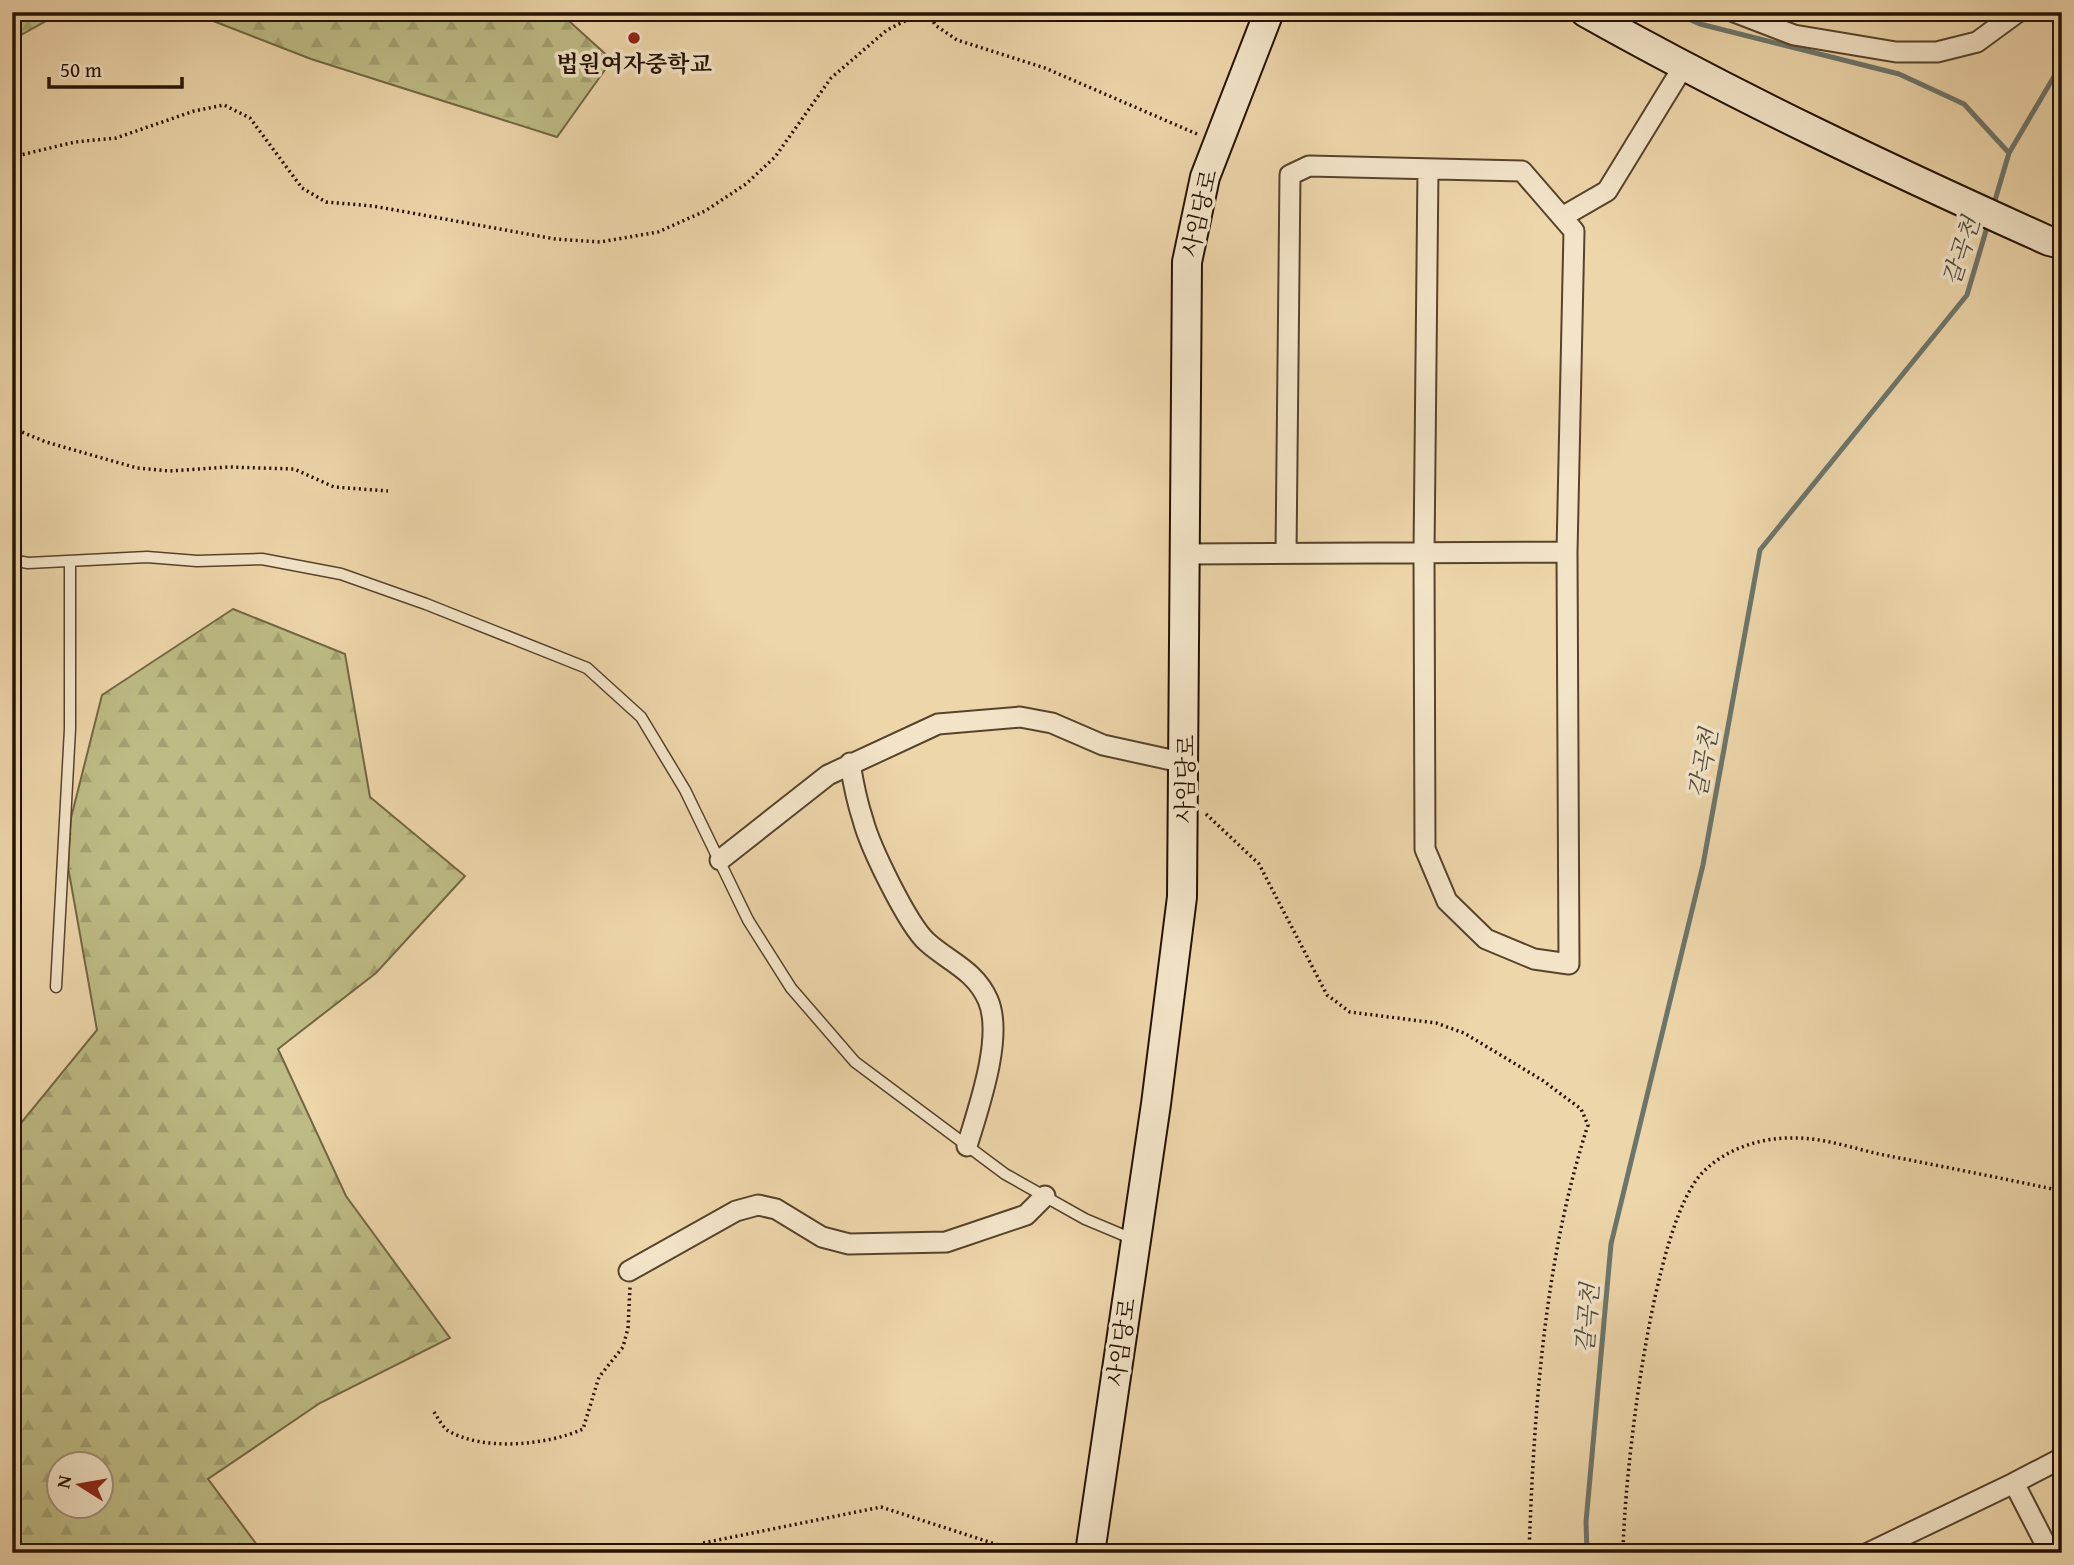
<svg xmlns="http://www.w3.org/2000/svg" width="2074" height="1565" font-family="'Gentium Book Plus','Noto Serif KR',serif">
	<defs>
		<pattern id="forest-firs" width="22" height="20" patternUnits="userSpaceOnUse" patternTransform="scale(1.75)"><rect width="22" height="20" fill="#bebc85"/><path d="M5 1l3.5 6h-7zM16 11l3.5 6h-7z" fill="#a3a171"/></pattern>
	</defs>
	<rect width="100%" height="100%" fill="#edd6aa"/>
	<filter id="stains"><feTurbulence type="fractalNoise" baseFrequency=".00286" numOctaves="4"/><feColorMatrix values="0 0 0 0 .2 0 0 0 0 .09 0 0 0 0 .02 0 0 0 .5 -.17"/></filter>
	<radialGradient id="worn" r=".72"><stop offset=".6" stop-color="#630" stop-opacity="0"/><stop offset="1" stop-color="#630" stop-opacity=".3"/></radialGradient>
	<path fill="url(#forest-firs)" stroke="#726743" stroke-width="2" fill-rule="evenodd" d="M12,12H62L12,40Z
		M190,12H559L612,60L557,137L311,59Z
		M233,609L345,654L370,797L465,876L376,973L278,1049L346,1196L450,1338L320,1403L208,1479L263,1553H12V1134L97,1030L68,867L71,818L102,695ZM60,1464H102V1506H60Z"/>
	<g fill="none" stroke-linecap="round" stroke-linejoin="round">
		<path stroke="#6c756b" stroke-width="5" d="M1673,12L1700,24L1899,74L1964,104L2009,153
			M1993,207L2009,153L2062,63
			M1587,1553L1586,1522L1611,1244L1703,865L1760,550L1967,295L1988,224"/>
		<defs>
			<path id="lane" d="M12,560L28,563L147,557L197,561L262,559L341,574L426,604L587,668L641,717L685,790L748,920L791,988L855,1062L1005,1174L1085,1219L1135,1240
				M56,987L70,729V561"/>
			<path id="street" d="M1734,12L1794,35L1896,52H1937L1977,42L2018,12
				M1562,217L1607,191L1683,67
				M1286,553L1290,175L1309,166L1522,171L1574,231L1567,552L1569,964L1534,959L1486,939L1447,901L1425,849L1424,553L1428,169
				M1186,554L1567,552
				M850,763C853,782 857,802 863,820C870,847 908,925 927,942C949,962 975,970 988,1000C1004,1037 978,1109 967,1146
				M720,860L828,775L938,724L1020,717L1052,723L1103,745L1185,763
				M629,1271L736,1211L758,1205L776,1209L822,1237L849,1244L946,1242L1026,1215L1045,1196
				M1868,1553L2014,1483
				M2050,1553L2014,1483L2062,1458"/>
			<path id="secondary" d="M1585,12C1736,97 1891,170 2049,241L2062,244
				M1090,1553L1156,1104L1182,897L1187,262L1205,177L1269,12"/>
		</defs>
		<use href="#lane" stroke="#57432b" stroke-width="13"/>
		<use href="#street" stroke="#57432b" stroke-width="23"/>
		<use href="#secondary" stroke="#251201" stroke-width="32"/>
		<path stroke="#251201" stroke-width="3.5" stroke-dasharray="2 3.5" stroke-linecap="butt" d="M929,12L935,25L957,40L1045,68L1197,134
			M12,157L75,142L116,138L194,111L224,105L250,118L302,188L326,202L373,206L555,239L600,242L658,232L705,211L746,184L775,157L831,78L887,30L923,12
			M12,428L46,442L137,468L169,471L229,467L294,469L334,487L388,491
			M1206,814L1259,864L1327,995L1350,1012L1436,1023L1464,1033L1542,1080L1581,1109L1588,1125C1544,1260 1534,1411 1529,1553
			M434,1412C438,1418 442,1426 447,1430C482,1452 548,1445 583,1429L599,1377L623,1347L628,1328L630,1287
			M690,1553L703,1543L881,1507L1023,1553
			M1623,1553C1624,1476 1652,1223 1703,1172C1727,1148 1762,1137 1796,1138C1823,1138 1853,1148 1879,1154C1940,1166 2001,1178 2062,1191"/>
		<use href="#lane" stroke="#f3e4c8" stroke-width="10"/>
		<use href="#street" stroke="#f3e4c8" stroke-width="19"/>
		<use href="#secondary" stroke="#f3e4c8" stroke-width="28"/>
	</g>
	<circle fill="#8f2418" stroke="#f3e4c8" stroke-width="2.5" cx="634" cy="38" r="7"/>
	<g text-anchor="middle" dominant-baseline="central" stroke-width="7" stroke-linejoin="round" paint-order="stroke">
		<g font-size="23" font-weight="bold" fill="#251201" stroke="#f3e4c8">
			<text x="634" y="63">법원여자중학교</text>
		</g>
		<g font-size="23" fill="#251201" stroke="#f3e4c8">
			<text transform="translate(1199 213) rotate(-77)">사임당로</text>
			<text transform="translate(1185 779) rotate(-89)">사임당로</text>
			<text transform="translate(1121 1342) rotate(-82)">사임당로</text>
		</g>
		<g font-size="24" font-style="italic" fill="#4e4c3f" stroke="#f3e4c8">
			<text transform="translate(1961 251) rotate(-72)">갈곡천</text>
			<text transform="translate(1703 763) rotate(-80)">갈곡천</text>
			<text transform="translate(1587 1318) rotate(-85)">갈곡천</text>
		</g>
	</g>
	<rect width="2074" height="1565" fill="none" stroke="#edd6aa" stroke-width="42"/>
	<rect x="14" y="14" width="2046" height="1537" fill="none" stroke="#251201" stroke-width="3.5"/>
	<rect x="21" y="21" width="2032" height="1523" fill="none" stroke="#251201" stroke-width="2"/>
	<g transform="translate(80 1485) rotate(281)"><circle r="33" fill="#f3e4c8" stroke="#a19078" stroke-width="2"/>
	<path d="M0-5L12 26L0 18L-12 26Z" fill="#8f2418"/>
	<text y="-10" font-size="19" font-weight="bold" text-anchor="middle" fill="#251201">N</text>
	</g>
	<path d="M49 77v10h133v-10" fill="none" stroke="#251201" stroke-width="3.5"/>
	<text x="60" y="77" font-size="21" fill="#251201" stroke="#f3e4c8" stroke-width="5" paint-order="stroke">50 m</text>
	<rect width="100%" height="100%" filter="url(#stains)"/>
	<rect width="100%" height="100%" fill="url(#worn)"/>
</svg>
